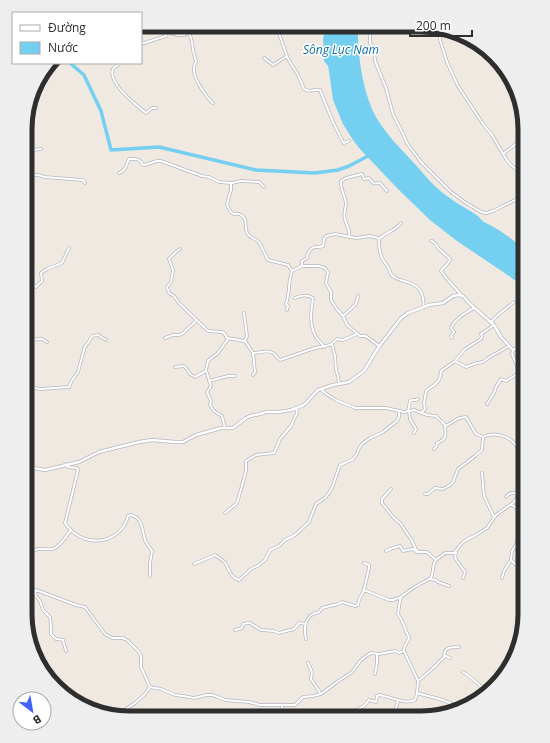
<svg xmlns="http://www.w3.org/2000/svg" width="550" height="743" font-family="'Open Sans',sans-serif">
	<rect width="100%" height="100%" fill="#efe9e1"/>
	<path fill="#75cff0" d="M326,26H358C357,54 363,93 376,117C386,134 400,148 413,162C424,174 434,187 447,196C456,203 466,208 475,214C479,216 481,220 484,222C488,224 492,226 495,228C506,234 515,242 525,249V288L509,276L457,241L430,220L398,189L359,148L353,140L343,124L333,100L329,71L328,66L324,61L323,39Z"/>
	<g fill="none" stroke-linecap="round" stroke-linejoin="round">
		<path stroke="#75cff0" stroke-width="3.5" d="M70,63L84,75L101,111L111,150L159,147L256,170L315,173L338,170L349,166L370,155"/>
		<defs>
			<path id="street" d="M159,25C166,32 179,39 189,33C193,31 196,28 199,25
				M276,25L288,59L298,75L304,89C309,93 314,89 320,90L333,122L343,142L344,143L349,141
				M365,26V27L370,29V43L374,48L375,61L386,88L393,114L404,136L407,143L421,162L451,192L466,203L481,212L486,213L493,211L525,195
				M439,28L440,40L447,62L458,86L483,124L492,135L506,159L511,165L522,174V178L525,182
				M189,34C192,38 192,43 193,49C193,53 195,57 196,61C196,63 194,65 194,67C192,77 206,97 213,103
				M141,44L166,36L167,31
				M264,58L273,65L287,56
				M120,63C118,65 114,67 113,69C107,83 137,106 146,113L152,108H156
				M26,123L33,116C33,113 29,111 29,107
				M503,154L521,140L522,132L525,128
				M26,155L32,150L41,149
				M119,173C126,171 126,165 129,159C137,159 139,158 143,165H144L157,161H161L202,176L209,177L219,182L231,183V190L227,204C228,207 230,213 234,214C237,214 238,213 241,215C247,218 245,224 246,229C247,238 254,237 259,242L268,260L288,265L292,271
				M26,176L38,175L45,177L82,180L84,181L85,183
				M232,183L241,181L259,182L264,187
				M349,237C351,230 346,226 345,219C343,214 346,208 346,203C345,195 340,189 341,181L346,178L362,174L364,179L369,178C373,184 373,184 380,183L387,191
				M379,239C386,232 395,231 401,223
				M431,241H432L436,244L438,248L450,259L449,262L441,271C447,280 454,286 461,295
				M180,249L177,251L169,259L173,270L171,282L167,287L169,293L174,296L179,303L208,331L222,332L224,333L227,338L245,341L253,353C259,353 268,349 273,353C276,355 277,358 280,360L315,348L330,345L337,339L343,340L357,334
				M302,266V261L307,258C308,252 306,257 309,252C314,244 316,249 323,246L324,239L326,236L335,234L356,238L370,236L378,238L379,240C379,246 379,252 382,258C384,262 387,265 389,269C390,272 390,275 394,277C402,282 412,281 419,289C424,294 423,301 424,307
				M26,286L31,283L36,287L42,281L41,273L47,269L62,263L69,248
				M295,298C301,295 307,294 313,298C311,311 309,325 316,337C318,340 322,343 324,347
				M287,310L288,306L286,304C290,293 288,282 292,271L302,266H319L325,268L328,272L326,283L331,292V300L337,309L343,316L347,325L360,336H366L379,346
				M244,313L247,336L245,341
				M343,316L355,305L357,301L358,296
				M491,322L499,314L514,302
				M165,338L173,335H179L182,334L197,320
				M452,338L451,336L454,332L451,328C454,319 466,313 474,308
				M26,340L42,339L47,342
				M524,343L519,335L525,328
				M332,344L335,356L336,370L338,376L339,384
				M513,350L512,354C516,363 519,373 525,381
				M253,353L255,372L253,375
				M455,361L465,349L481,339L482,336L481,334L494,325
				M175,367L184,366L188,371L190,374L195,377L206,371
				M25,370L29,381L28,385
				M209,381L228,376H235
				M25,386L28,385L34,388L41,389L69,387L72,380L78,372L85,346L88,343L92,336L98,335L106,340
				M321,389L325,393L336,400L355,408H386L404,412L414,410L427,415L436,416L446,426L459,418L466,417L476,434L483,437
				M487,404L494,393L496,387L501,379L506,381L519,373
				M408,411L410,401L412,400H416L418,399
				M409,411L410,419L416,429L414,433
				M422,412L425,409L424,403L426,391C430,387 439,384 440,377C441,375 440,373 441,371L455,361L466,367L477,363L483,362L488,358L509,346
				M522,426L525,424
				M225,428L222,416L214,411L210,405L211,401L207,392L211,386L206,370L208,361L210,359L217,354L228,339
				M434,449L436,447L437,443C447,439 446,435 445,426
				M66,464L68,467L77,468L78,470L65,523C67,527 70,529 73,532C92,548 122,541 128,516L131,515C143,518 142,530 145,540C146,544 150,547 152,551L150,564V576
				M482,473L484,496L494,517
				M391,489L382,499V503L393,517L400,523L411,539L417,552
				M425,494H428L435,488L443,489L450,485L453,482L458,469L475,456L482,450L483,437C492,432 507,435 514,443C519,448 520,455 525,459
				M506,497C509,493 513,492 517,494
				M25,513L27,514L29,524
				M225,513L236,504L238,500L246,471V461L256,455L274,453L280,439L291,426L297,413L296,408
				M386,551L390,549L400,546L403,551L412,549L419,552H427L436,560
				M456,552L455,558L465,572L463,578
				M511,560L516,565H519
				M25,561C30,551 34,548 46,549C49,549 52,550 55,548C62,544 66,536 71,530
				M194,564L215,555C219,558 224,560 226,564C229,570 231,578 239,580L251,569L259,565L265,560L270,550L279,546L285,540L295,535L309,522L316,504L326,497L332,488L340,465L347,462L353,459L357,454L359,448L362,444L370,438L383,432L397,421L399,417V411
				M502,578L504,571L511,560L512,551L516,545L518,538V528L520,518L519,510L511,504
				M429,579L436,580L438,582L449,586
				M25,588L39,591L76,605L85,607L105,634L112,638H122L125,639L128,641L139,652L141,656V667L150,687L161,689L175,695L183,696L194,698L207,695H212L218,697L225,700L249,702L260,705H295L303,697L313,696L321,694L337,682L352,672L361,660L369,654L372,653L379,654L395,651L399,653L404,651
				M34,590L36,596L40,601L43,610L50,617L51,627V634L56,639L63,640L66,651
				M364,590L389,600H393L401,597
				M235,630L242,628L243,624L248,623H250L261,630L274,631L279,633L294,629L299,623L306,624
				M306,639C304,631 304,619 313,614C315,613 317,613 319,612L322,608L338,604L342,602L355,606L358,605L359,600L364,590L369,568V565L364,563
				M444,656C445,646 450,648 459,647
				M308,663L312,672L311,679L321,694
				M463,672C469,675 480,686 486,691
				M375,674L377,663V654
				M418,681L431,670L444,657L446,656L450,658
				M417,693C430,697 450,700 459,709
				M68,696L83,705
				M282,705L283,718
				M97,710H103L108,714
				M347,715L364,706L369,700L376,702L377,696L379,695C389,696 405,705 415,700L417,693L418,681L404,651V648L409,638L402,621L398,614L400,600L401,597L413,588L431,578L432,575L434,563L436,560L445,553H454L461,544L466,540L476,535L487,528L496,515L514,502L519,493L525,490
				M388,716C396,716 396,707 398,700
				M124,717L126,709L135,703L145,694L150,687"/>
			<path id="secondary" d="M25,470L33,468L45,470L79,462L99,452L139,442L152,440L175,442H183L196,435L221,428H233L246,418L250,416L260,414L266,412H279L291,410L304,405L318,390L333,385L349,382L364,371L378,348L401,318L408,313L429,305L443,303L453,296L459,295L463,296L470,304L494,325L501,337L513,350L525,343"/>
		</defs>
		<use href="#street" stroke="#b4b7c1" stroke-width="3.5"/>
		<use href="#secondary" stroke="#b4b7c1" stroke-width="4"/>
		<use href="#street" stroke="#fff" stroke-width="2"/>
		<use href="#secondary" stroke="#fff" stroke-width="2.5"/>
	</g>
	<g text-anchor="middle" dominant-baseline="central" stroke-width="3" stroke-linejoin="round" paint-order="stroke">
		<g font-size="12" font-style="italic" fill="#0d6fa3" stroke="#fff">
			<text x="341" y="49">Sông Lục Nam</text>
		</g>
	</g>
	<path d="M0 0H550V743H0ZM129 32H421A97 97 0 0 1 518 129V614A97 97 0 0 1 421 711H129A97 97 0 0 1 32 614V129A97 97 0 0 1 129 32Z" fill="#eee" fill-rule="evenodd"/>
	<path fill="none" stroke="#2e2e2e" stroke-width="5" d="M129 32H421A97 97 0 0 1 518 129V614A97 97 0 0 1 421 711H129A97 97 0 0 1 32 614V129A97 97 0 0 1 129 32Z"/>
	<rect x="12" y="12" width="130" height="52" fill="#ffffff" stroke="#ababab"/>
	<rect x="20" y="25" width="20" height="6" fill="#ffffff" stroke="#ababab"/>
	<text x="48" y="32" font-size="12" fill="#2e2e2e">Đường</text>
	<rect x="20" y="42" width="20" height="12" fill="#75cff0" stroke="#ababab"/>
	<text x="48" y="52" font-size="12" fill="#2e2e2e">Nước</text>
	<g transform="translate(32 711) rotate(149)"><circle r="19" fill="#ffffff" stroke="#ababab"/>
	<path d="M0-3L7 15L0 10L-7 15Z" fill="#4264fb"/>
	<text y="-6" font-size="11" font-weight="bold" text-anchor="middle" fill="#2e2e2e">B</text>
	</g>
	<path d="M410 30v6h62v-6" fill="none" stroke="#2e2e2e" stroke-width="2"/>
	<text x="416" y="30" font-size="12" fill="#2e2e2e" stroke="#ffffff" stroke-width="3" paint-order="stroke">200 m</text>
</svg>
